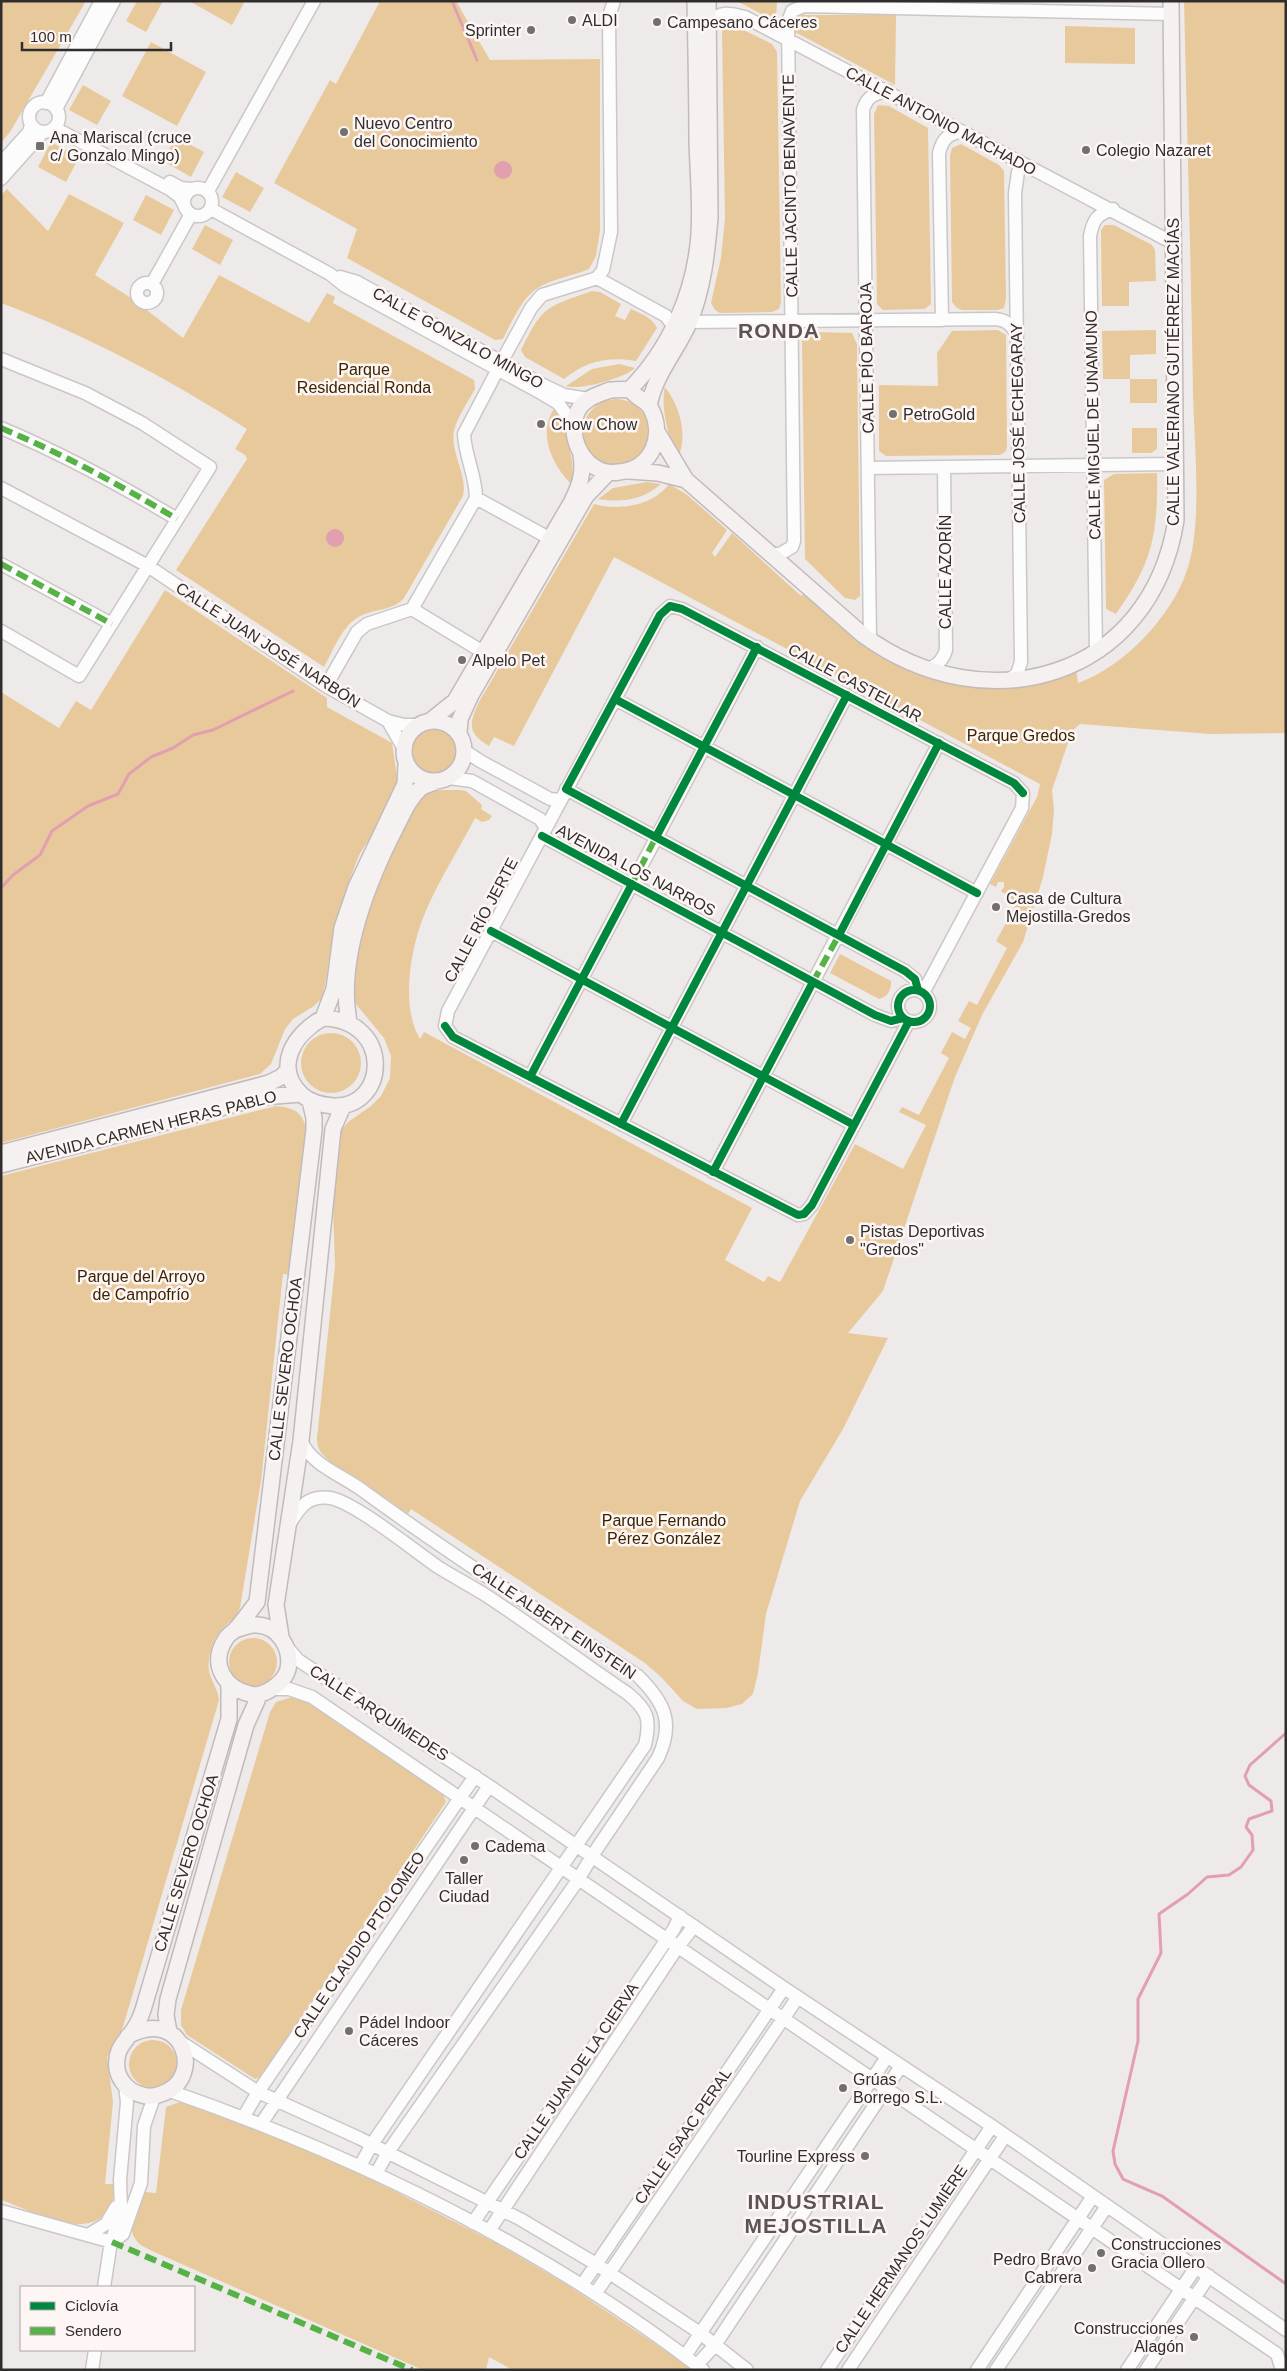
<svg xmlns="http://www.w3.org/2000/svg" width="1287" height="2371" font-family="Helvetica,sans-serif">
	<rect width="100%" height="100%" fill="#eeeae9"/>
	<path fill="#e8c99c" d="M1,1H86L10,132L1,143Z
		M137,1H163L146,32L126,21Z
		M189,1H245L232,25Z
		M380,1H456L490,60L600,59V231L596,256L589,269C573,276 556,278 541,286C522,296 513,320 503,339L495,340L347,258L357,229L274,183L330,80L336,84Z
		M737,1H777L776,22Z
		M1184,1H1286V733L1211,734L1080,724L1072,731L1052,790L1054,810L1052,834L1043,877L1023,942L982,1015L955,1077L883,1291L848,1333L888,1338L843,1429L800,1501L766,1614L758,1673L753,1694L742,1704L727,1708L697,1709L683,1701L661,1677L645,1663L411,1509L408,1514C390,1501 327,1466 319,1449C316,1442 317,1436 318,1429L335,1266L333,1206L340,1132L348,1122L371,1106L381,1096L390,1078L391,1056L384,1038L355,1003L354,975L367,915L378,882L397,839L423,796L436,790H460L466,791L482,805L481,809L492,816L489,820L482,822L475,818C459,849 439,880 425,913C411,946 400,1006 420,1039L424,1032L752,1208L725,1260L764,1282L768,1276L780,1282L855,1144L903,1169L926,1125L899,1112L902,1107L919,1115L949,1058L941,1053L952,1032L965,1039L971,1028L958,1021L969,1001L977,1005L1007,948L996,941L1017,903L1001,891L1004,887V882H998L996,887L990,884L1037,797L1040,784L614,557L514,746L494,737L489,746C467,733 469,724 479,702L594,504C618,511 653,506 669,484L686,494L727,530L712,553L715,557L732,533L801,596L805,592L870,648L894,663L916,672L943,680L1076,668L1078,683C1124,667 1172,616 1187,570C1203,524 1194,443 1193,393C1191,262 1187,132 1184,1Z
		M802,15H896L895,85L795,32L798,16Z
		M731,24L772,44L777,52L781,302L779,309L772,312L720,313L715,310L711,303L721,258L725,218L722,31Z
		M1065,26L1135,28V64L1065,63Z
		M151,42L206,72L177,126L122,96Z
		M83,85L111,101L97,125L69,110Z
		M878,105L889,106L928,128L931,304L925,309L883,310L877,304L874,114Z
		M176,137L204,152L191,177L163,161Z
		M51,142L79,157L66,182L38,167Z
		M961,144L999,165L1004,171L1006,299L1004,308L998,310H962L957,308L952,302L950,156L952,148Z
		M236,172L264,188L250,212L222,197Z
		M7,189L48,231L69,194L124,223L95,275L131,298L183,338L219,275L309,323L327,293L335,297L333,303L474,380L475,389C468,402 457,417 454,431C450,453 468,475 463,496L404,598C392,612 372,608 357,618C341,628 333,651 324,667L176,570L247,459L245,455L235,449L247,429C169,379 88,336 1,303V195Z
		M146,195L174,210L161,235L133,220Z
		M205,225L233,240L220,265L192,249Z
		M1105,225H1114L1152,245L1155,250L1156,281L1129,282V306H1102L1101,230Z
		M592,291L600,292L621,304L615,316L625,320L631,309C641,314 652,317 657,328L636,361C608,356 586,361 564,379L525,357L521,350C543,305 547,307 592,291Z
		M998,330L1006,335L1007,447L1006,451L1000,455L886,456L879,451V385L938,386L937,353L952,331Z
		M1156,330V354L1130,355V379H1157V403H1130V379H1103L1102,331Z
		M812,332L852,333L857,344L860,596L855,600L845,598L805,559L802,341L806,334Z
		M619,364L635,368C625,378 579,391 566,386L592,369Z
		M665,387C680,407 688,434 678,458C669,440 660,407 665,387Z
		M583 432a33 33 0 1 1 66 0a33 33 0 1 1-66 0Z
		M554,409C566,422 576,467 572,485C553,466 537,434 554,409Z
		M1132,428H1157V449L1151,453H1132Z
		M1157,473C1158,536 1152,563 1116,614L1106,609L1104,480L1114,474Z
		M647,482L661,484C643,500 621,503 598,499L613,488Z
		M165,590L327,698V707L392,743L398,783L373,833L359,855L351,876L330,952L326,980L322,998L314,1006L293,1019L285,1029L271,1064L260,1074L1,1143V692L59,728L76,701L91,710Z
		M410 751a23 23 0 1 1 46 0a23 23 0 1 1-46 0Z
		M840,954L891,981C892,989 887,998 879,999L830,973Z
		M301 1063a30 30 0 1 1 60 0a30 30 0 1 1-60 0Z
		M276,1106C301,1108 305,1117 308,1140L293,1275L283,1274L261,1481L240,1608C236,1619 228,1622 220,1631C212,1641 207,1658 209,1671C211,1681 218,1689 219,1700L123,2027L107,2057L113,2102L105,2184H116C108,2254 41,2214 1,2200V1176Z
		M229 1662a24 24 0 1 1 48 0a24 24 0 1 1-48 0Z
		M292,1697L308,1703L443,1794L446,1802L261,2077L255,2079L187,2035L181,2025V2010L270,1712L276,1702Z
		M129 2064a24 24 0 1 1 48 0a24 24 0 1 1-48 0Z
		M180,2102L247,2125L355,2171L496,2243L569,2286L694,2370H513L489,2357L486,2370H423L152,2251C146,2248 139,2245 136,2240C125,2226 136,2205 144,2192L156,2193L166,2107Z"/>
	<path fill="#e19fb0" d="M494 170a9 9 0 1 1 18 0a9 9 0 1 1-18 0Z
		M326 538a9 9 0 1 1 18 0a9 9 0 1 1-18 0Z"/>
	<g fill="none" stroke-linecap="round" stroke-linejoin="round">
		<path stroke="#e19fb0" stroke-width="3" d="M452,1L477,60
			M1,888L13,875L40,855L52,831L88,806L118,794L129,774L151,757L173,748L193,735L213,730L293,691
			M1286,1733L1250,1765L1245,1776L1249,1785L1271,1801L1272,1811L1249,1819L1246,1827L1252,1835L1253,1850L1241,1867L1229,1875L1207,1877L1188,1894L1159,1914L1161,1953L1138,1999V2041L1113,2151L1115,2164L1123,2179L1162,2196L1286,2284"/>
		<defs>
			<path id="minor" d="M708,21C724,11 727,13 745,17L1173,243
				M29 117a15 15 0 1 1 30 0a15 15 0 1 1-30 0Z
				M46,103L101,1
				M56,109L114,1
				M55,128L171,190L180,197L184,205
				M1,163L29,132L31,125
				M1,179L43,132
				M170,182L181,188L191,189
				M184 202a14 14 0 1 1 28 0a14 14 0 1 1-28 0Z
				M208,191L314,1
				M211,209L330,274L345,286L541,393L558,403L573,424
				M340,277L357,282L545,386L564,395L588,399
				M597,278L666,316L674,327
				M137 293a10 10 0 1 1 20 0a10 10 0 1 1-20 0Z
				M152,284L191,214
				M942,320L939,153C942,141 947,133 961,132
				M689,322L995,319C1007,320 1011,325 1017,334
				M1,359L85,393L142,423L210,467L79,676L1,631
				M502,361L531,308L542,295L591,280L597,278L603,270L611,232L609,16L614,1
				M1,428C63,454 120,485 177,519
				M868,468L1176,464
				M1,488L148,566L326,686L388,721L404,725H418
				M476,498L549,538
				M770,554H780L792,547L794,541L788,22L792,11L804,6L1171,14
				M1,564L112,624
				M412,609L483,652
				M870,640L863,110C867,96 875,93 888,91
				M1096,652L1090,236C1093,220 1097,214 1113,209
				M929,669C938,664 943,660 946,650L944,467
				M1010,679L1017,674L1021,662L1015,193L1018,172L1022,164
				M326,686L357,632L367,624L412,609L476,498C476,476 465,456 464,434L498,369
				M615,699L977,893
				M388,721L403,747
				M465,751L480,761L550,799L561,800
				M449,778L472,781L540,819L546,828
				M566,789L905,971L915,979L918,990
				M542,836L875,1015L891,1021L903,1018
				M491,931L854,1125
				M898 1006a16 16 0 1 1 32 0a16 16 0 1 1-32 0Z
				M909,1021L812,1205L804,1214L798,1215L453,1037L445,1026L448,1011L660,615L670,606L682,609L1014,783L1023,793L1022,808L923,993
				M530,1077L757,647
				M621,1124L847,695
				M713,1172L939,743
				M301,1441C313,1466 340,1474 362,1490C451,1555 545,1615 638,1676C664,1702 675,1722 658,1758L592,1856L578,1880L388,2152L376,2174
				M289,1525C299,1508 307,1495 330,1498C353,1501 416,1552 438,1567C454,1577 471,1586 487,1596C534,1627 580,1661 627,1693C648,1710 651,1719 645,1745L372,2144L360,2166
				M287,1647L298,1660L489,1786L784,1988L992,2126L1286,2330
				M273,1689H289L312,1697C633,1917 955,2135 1277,2354L1282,2370
				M179,2041L258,2092L359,2138L520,2219L596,2264L700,2333L747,2370
				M170,2091C359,2157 544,2247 703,2370
				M243,2118L258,2092L475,1776
				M261,2124L489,1786
				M1,2211L112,2242
				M473,2223L674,1929L680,1916
				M489,2231L677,1948L694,1926
				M88,2235L106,2224L116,2207
				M112,2242L123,2234L141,2183L144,2126L154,2097
				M582,2285L784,1988
				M104,2287L110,2248L121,2208L120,2180L127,2102L125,2085
				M595,2294L798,1997
				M685,2356L887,2057
				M697,2365L715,2345L901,2066
				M92,2370L95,2350
				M827,2370L992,2126
				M848,2370L1005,2136
				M977,2370L1093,2196
				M996,2370L1107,2206
				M1127,2370L1196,2267
				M1146,2370L1209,2276"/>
			<path id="major" d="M610,390C615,390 624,389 629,390C632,391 636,396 638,397C642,400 648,403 650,407C666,435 652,469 619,472C607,474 598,471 588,462C572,446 566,413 589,399C595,395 603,393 610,390Z
				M629,390C670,349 695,292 699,234C701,204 698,172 697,142C697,95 696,48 695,1
				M649,406C655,374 676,352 689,323C703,290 707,253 710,217L708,1
				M658,433L686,480L863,635C986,725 1151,679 1176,520L1171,1
				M629,471L658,473L686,480
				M404 751a30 30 0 1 1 60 0a30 30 0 1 1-60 0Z
				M430,721L455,701L571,503C580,485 584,474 581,455
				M459,733L460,719L471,695L586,496L607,474
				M323,1018C394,1020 388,1109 333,1106C322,1105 311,1103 302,1095C272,1067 295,1033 323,1018Z
				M323,1018L334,989L342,928L356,887L405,784L406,765
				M349,1022C337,959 368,882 396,827C403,814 409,798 421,788C425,785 430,784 435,782
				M1,1153L269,1083L281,1077L288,1070
				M1,1165L263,1097L301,1094
				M235,1630C242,1628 251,1624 257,1625C279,1626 292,1649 288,1669C285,1682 264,1698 250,1694C224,1688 210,1664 225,1640C227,1635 232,1633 236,1629C243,1621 250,1611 257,1602L314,1130V1118L310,1101
				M281,1637L276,1605L301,1441L333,1129L343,1106
				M169,2032L166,2015L168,1999L246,1725L260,1694
				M128,2036C183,2005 207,2079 161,2094C154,2097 146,2097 139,2094C128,2091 119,2080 117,2069C114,2045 129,2041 138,2022C143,2013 145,2002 148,1993L229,1719V1685"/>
		</defs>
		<use href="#minor" stroke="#cac7c6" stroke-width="15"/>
		<use href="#major" stroke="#c3baba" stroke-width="18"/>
		<use href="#minor" stroke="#fcfcfc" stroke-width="12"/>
		<use href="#major" stroke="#f6f1f1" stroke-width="15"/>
		<path stroke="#56b246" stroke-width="6" stroke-dasharray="12 6" stroke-linecap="butt" d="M1,428C63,454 120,485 177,519
			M1,564L112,624
			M632,884L656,837
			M813,982L839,935
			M112,2242L412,2370"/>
		<defs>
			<path id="cycleway" d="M615,699L977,893
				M542,836L875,1015L891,1021L903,1018
				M656,837L757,647
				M491,931L854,1125
				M839,935L939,743
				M898 1006a16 16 0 1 1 32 0a16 16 0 1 1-32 0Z
				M918,990L915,979L905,971L566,789L660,615L670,606L682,609L1014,783L1023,793
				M445,1026L453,1037L798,1215L804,1214L812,1205L909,1021
				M530,1077L632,884
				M621,1124L847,695
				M713,1172L813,982"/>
		</defs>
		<use href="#cycleway" stroke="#fef6f4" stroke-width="11"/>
		<use href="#cycleway" stroke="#00873e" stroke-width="8"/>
	</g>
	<g fill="#72706f" stroke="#fef6f4" stroke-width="2">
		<circle cx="572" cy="20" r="5"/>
		<circle cx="657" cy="22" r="5"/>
		<circle cx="531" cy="30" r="5"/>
		<circle cx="344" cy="132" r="5"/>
		<rect x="35" y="141" width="10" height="10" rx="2.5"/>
		<circle cx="1086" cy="150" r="5"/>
		<circle cx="893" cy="414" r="5"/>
		<circle cx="541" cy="424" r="5"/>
		<circle cx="462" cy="660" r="5"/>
		<circle cx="996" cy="907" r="5"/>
		<circle cx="850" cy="1240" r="5"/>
		<circle cx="475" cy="1846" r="5"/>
		<circle cx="464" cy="1860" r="5"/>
		<circle cx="349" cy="2031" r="5"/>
		<circle cx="843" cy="2088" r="5"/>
		<circle cx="865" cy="2156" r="5"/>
		<circle cx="1101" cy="2253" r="5"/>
		<circle cx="1092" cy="2268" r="5"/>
		<circle cx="1194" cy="2337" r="5"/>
	</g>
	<g text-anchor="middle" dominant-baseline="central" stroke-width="5" stroke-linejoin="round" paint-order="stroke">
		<g font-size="16" fill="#302e2d" stroke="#fef6f4" text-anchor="start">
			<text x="582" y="20">ALDI</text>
			<text x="667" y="22">Campesano Cáceres</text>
			<text x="521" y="30" text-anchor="end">Sprinter</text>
			<text x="354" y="123">Nuevo Centro<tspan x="354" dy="18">del Conocimiento</tspan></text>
			<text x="50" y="137">Ana Mariscal (cruce<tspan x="50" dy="18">c/ Gonzalo Mingo)</tspan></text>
			<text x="1096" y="150">Colegio Nazaret</text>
			<text x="903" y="414">PetroGold</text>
			<text x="551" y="424">Chow Chow</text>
			<text x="472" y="660">Alpelo Pet</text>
			<text x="1006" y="898">Casa de Cultura<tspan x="1006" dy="18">Mejostilla-Gredos</tspan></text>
			<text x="860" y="1231">Pistas Deportivas<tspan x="860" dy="18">"Gredos"</tspan></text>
			<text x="485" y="1846">Cadema</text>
			<text x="464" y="1878" text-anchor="middle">Taller<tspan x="464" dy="18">Ciudad</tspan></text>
			<text x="359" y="2022">Pádel Indoor<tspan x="359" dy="18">Cáceres</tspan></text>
			<text x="853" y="2079">Grúas<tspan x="853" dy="18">Borrego S.L.</tspan></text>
			<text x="855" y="2156" text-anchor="end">Tourline Express</text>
			<text x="1111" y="2244">Construcciones<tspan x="1111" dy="18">Gracia Ollero</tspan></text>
			<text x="1082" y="2259" text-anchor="end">Pedro Bravo<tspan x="1082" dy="18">Cabrera</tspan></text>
			<text x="1184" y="2328" text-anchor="end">Construcciones<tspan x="1184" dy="18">Alagón</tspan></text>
		</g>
		<g font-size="16" fill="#302e2d" stroke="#fef6f4">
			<text transform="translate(941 121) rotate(28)">CALLE ANTONIO MACHADO</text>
			<text transform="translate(790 186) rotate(-91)">CALLE JACINTO BENAVENTE</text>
			<text transform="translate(458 338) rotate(29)">CALLE GONZALO MINGO</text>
			<text transform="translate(867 358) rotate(-91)">CALLE PÍO BAROJA</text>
			<text transform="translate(1173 372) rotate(-90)">CALLE VALERIANO GUTIÉRREZ MACÍAS</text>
			<text transform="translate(1018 423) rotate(-91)">CALLE JOSÉ ECHEGARAY</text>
			<text transform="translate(1093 425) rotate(-91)">CALLE MIGUEL DE UNAMUNO</text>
			<text transform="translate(945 572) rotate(-90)">CALLE AZORÍN</text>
			<text transform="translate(268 645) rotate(33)">CALLE JUAN JOSÉ NARBÓN</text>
			<text transform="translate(855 683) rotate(28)">CALLE CASTELLAR</text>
			<text transform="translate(636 870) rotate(28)">AVENIDA LOS NARROS</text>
			<text transform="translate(481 920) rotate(-62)">CALLE RÍO JERTE</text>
			<text transform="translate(151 1127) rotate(-14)">AVENIDA CARMEN HERAS PABLO</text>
			<text transform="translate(285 1369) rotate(-83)">CALLE SEVERO OCHOA</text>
			<text transform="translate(554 1621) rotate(34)">CALLE ALBERT EINSTEIN</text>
			<text transform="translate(379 1713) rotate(33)">CALLE ARQUÍMEDES</text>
			<text transform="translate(186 1863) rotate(-73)">CALLE SEVERO OCHOA</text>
			<text transform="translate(359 1945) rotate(-56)">CALLE CLAUDIO PTOLOMEO</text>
			<text transform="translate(576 2071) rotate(-56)">CALLE JUAN DE LA CIERVA</text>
			<text transform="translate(683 2136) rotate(-56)">CALLE ISAAC PERAL</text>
			<text transform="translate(901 2259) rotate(-56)">CALLE HERMANOS LUMIÈRE</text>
		</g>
		<g font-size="16" fill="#3a2500" stroke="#fef6f4">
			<text x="364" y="369">Parque<tspan x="364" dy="18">Residencial Ronda</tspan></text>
			<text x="1021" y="735">Parque Gredos</text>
			<text x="141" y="1276">Parque del Arroyo<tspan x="141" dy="18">de Campofrío</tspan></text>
			<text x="664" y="1520">Parque Fernando<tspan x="664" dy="18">Pérez González</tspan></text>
		</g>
		<g font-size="21" font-weight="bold" letter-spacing="1" fill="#5b5452" stroke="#fef6f4">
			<text x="779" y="330">RONDA</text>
			<text x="816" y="2201">INDUSTRIAL<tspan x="816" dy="24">MEJOSTILLA</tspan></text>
		</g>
	</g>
	<rect width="1287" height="2371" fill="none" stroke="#302e2d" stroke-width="5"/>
	<rect x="20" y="2286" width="175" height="65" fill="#fef6f4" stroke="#aca6a4"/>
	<rect x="30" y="2302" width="25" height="8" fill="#00873e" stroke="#aca6a4"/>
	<text x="65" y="2311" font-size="15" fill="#302e2d">Ciclovía</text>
	<rect x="30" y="2327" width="25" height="8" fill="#56b246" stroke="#aca6a4"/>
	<text x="65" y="2336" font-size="15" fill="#302e2d">Sendero</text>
	<path d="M22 42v8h149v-8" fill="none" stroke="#302e2d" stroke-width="2.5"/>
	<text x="30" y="42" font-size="15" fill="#302e2d" stroke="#fef6f4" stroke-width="4" paint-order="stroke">100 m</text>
</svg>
